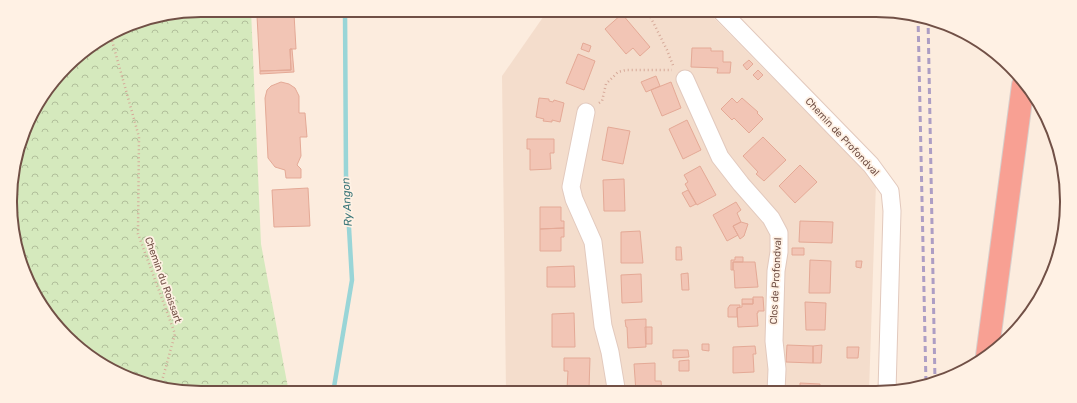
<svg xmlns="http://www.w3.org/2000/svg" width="1077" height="403" font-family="Rubik,sans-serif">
	<defs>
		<pattern id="forest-crowns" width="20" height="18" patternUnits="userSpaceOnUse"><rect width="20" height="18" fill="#d5e9bd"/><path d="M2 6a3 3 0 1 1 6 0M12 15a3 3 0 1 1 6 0" fill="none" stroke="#b1bf9b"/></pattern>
	</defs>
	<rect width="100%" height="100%" fill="#fcecde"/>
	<path fill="#f4ddcc" d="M548,10H706L876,183L869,391L506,392L502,76Z"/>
	<path fill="url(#forest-crowns)" d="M202,10H251L261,244L289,393H202L152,386L85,354L42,308L14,239L12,176L36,106L75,57L140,20Z"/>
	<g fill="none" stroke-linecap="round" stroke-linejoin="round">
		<path stroke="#99d5d7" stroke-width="4.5" d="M333,393L352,280L346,176L345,10"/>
	</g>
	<path fill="#f2c5b5" stroke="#e4a996" d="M294,14L296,49H290L291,70L260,71L257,16Z
		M622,14L650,47L640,56L633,48L626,54L605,29Z
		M583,43L591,46L589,52L581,49Z
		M692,48H711V51H723V62H731L730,73H717L718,68L691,67Z
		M290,49H292L294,72L260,74V71L291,70Z
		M578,54L595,61L584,90L566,83Z
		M749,60L753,64L747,70L743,65Z
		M758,70L763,75L758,80L753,75Z
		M656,76L660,86L646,92L641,82Z
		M281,82L289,84L295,88L299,96V113H305L307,137H300L301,156L297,165L301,169V178H286L285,170L275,167L268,158L265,98L267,90L271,86Z
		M671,82L681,108L662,116L651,90Z
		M539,98L549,99V101L553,102L554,100L564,103L560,122L552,120V122L543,121L544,119L536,117Z
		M732,98L737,103L742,98L758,112L757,113L763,119L749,133L734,118L732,120L721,109Z
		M687,120L701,150L683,159L669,129Z
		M608,127L630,131L623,164L602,160Z
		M763,137L786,160L764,181L756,174L758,172L743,156Z
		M527,139H554V153H550L551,169L530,170V149H527Z
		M800,165L817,182L795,203L779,186Z
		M700,166L716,195L697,205L685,184L688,182L684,175Z
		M624,179L625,211H604L603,180Z
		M308,188L310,226L274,227L272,190Z
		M688,190L696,204L690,207L682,193Z
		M736,202L741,210L737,213L741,222L733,226L738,235L727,241L713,215Z
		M540,207H561V221H564V228L540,229Z
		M800,221L833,222L832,243L799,242Z
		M741,222L748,224L744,236L740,239L733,226Z
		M564,228V237H561V251H540V229Z
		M640,231L643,263H621V232Z
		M676,247H681L682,260H676Z
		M792,248H804V255H792Z
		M735,257H743V262H733V270H731V260H735Z
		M810,260L831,261L830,293H809Z
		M856,261H862L861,268L856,267Z
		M733,262H755L758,287L735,288L734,270H733Z
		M574,266L575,287H547V267Z
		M688,273L689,290H682L681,274Z
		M641,274L642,302L622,303L621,275Z
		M753,297H763L764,311H758V313H757L758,326L738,327L737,308L742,307V304H753Z
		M742,299H753V304H742Z
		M805,302L826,303L825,330H806Z
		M730,305H740V307L737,308V317H728V308Z
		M574,313L575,347H552V314Z
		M646,319V327H645L646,347L628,348L627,327H626L625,320Z
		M646,327H652V344H646Z
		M702,344H709V351L702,350Z
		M787,345L813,346V363L786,362Z
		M822,345L821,363H813V346Z
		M755,346L756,354H753L754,372L733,373V347Z
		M847,347H859L858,358H847Z
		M673,350H688L689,357L673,358Z
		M564,358H590L589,389H567L568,371H564Z
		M689,360V371H679V361Z
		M655,363V381H661L662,392H636L634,364Z
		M800,383L820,384V392H800Z
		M746,389V392H725V390Z"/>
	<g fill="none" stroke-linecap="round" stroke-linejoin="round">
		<defs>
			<path id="minor" d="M720,10L871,165L890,191L892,211L887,391
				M685,79L720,157L741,184L771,218L779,233V252L776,271L774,341L777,369L776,392
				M586,112L571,187L574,199L593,242L603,326L610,352L616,388L618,392"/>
			<path id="highway" d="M987,356L1023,85"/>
		</defs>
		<use href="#minor" stroke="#e2c9bd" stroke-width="19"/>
		<use href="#highway" stroke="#d7cecb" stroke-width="24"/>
		<path stroke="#d6a999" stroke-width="2.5" stroke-dasharray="1 3" stroke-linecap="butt" d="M647,10L667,50L674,68
			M111,37L139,137L138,234L175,334L160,388
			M599,103L602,101L606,84L618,72L626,70H672"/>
		<use href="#minor" stroke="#fff" stroke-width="17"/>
		<use href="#highway" stroke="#f8a093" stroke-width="22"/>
		<path stroke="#ad9ec4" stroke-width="3" stroke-dasharray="6 4" stroke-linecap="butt" d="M918,16L926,384
			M928,18L935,381"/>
	</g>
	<g text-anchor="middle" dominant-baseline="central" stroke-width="3.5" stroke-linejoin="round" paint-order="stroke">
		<g font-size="10" fill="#715046" stroke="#fff1e4">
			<text transform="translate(842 137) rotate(47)">Chemin de Profondval</text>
			<text transform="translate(163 280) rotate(70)">Chemin du Roissart</text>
			<text transform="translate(776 281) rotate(-87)">Clos de Profondval</text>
		</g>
		<g font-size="11" font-style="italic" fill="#3b7678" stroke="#fff1e4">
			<text transform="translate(347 202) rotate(-93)">Ry Angon</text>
		</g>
	</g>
	<path d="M0 0H1077V403H0ZM201 17H876A184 184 0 0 1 1060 201V202A184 184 0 0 1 876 386H201A184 184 0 0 1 17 202V201A184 184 0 0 1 201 17Z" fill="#fff1e4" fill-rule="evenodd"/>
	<path fill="none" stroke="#715046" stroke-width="2" d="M201 17H876A184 184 0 0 1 1060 201V202A184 184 0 0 1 876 386H201A184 184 0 0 1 17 202V201A184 184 0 0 1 201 17Z"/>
</svg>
